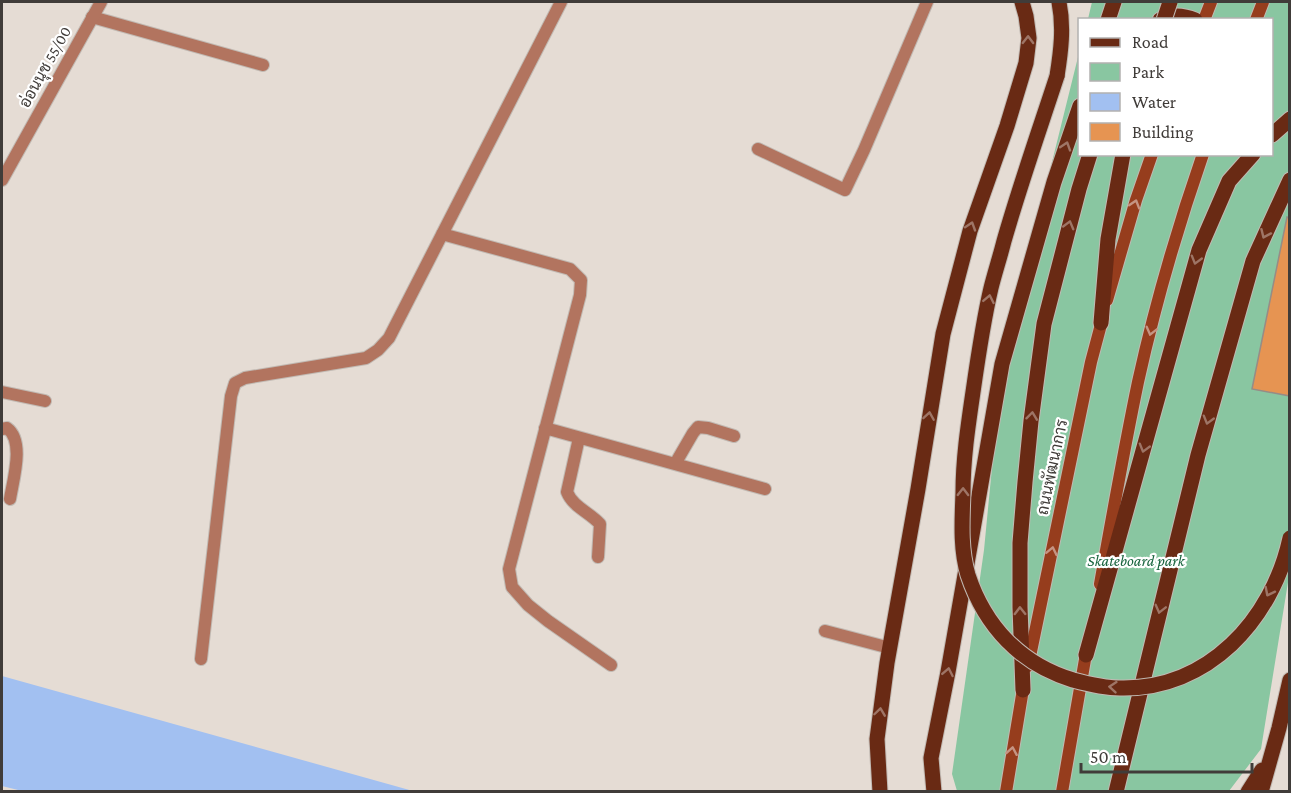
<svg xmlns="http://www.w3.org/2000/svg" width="1291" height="793" font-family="'Crimson Pro',Sarabun,serif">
	<rect width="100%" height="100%" fill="#e5dcd4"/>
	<path fill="#89c6a1" d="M1092,2H1289L1290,570L1261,749L1229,791H957L952,774L984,550L1002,364L1079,53L1080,154H1272V20L1088,19Z"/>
	<path fill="#a2c0f1" d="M2,676L413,791L26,792L2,786Z"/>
	<path fill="#e69452" stroke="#968c86" stroke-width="1.5" d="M1287,217L1290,218V396L1252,389Z"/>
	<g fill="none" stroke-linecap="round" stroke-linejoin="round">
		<defs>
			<path id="lane" d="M92,17L263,65
				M825,631L890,648"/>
			<path id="street" d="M758,149L845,190L864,150L927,2
				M2,180L101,2
				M442,234L570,269L581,280L580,295L509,569L512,587L528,605L548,621L611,665
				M2,392L45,401
				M545,428L765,489
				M2,429L7,428C25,441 13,480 10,499
				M579,438L567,492C573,507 589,512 600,524L598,557
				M675,464L693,433L698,427L708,428L734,436
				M201,659L231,396L235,383L245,378L366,358L378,350L389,338L561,2"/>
			<path id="secondary" d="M1204,20L1211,2
				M1256,20L1263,2
				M1107,300L1136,200L1152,154
				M1100,584C1112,517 1124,449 1138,382C1155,305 1177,229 1203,154
				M1028,666L1091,362L1103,317
				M1006,792L1024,683
				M1062,792L1087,648"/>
			<path id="primary" d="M1108,20L1114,2
				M1160,20C1172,14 1183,15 1195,20
				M1057,76C1061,51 1064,27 1059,2
				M1272,135L1290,119
				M1101,323L1108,239L1123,154
				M1086,655L1199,250L1229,181L1253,154
				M1023,690L1020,607V543L1025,482L1031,421L1044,324L1079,189L1090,154
				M880,792L877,739L887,663L918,489L943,334L970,231L1007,126L1026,63L1029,38L1026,16L1022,2
				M934,792L931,758L948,672L1002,364L1054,182L1080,106
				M1116,792L1198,455L1253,261L1290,180
				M1248,792L1262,770
				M1261,792L1279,728L1290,680"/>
		</defs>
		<use href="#lane" stroke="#c1b9b2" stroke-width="14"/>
		<use href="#street" stroke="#c1b9b2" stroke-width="14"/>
		<use href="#secondary" stroke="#c1b9b2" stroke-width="14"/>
		<use href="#primary" stroke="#c1b9b2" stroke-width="17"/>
		<use href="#lane" stroke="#b2745f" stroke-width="12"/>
		<use href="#street" stroke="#b2745f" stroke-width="12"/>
		<use href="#secondary" stroke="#963d1d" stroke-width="12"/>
		<use href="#primary" stroke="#692a14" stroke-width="15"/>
		<defs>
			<path id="primary-bridge" d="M1164,20L1170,2
				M1057,76C1039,131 1020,185 1004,241C1000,257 995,272 991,288C983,322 978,357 973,392C968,426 963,459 963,493C962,520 960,549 968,575C985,626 1020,664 1073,680C1088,684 1104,688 1120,688C1208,690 1272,620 1290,538"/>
		</defs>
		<use href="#primary-bridge" stroke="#c1b9b2" stroke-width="17" stroke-linecap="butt"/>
		<use href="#primary-bridge" stroke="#692a14" stroke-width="15"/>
	</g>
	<defs><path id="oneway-chevron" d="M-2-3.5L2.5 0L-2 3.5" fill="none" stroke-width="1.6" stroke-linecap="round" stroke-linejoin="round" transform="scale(1.5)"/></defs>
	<g stroke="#9e7566">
		<use href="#oneway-chevron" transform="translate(1028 40) rotate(-89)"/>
		<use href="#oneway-chevron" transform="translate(1066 146) rotate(-72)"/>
		<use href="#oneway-chevron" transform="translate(1069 225) rotate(-75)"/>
		<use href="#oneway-chevron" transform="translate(971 226) rotate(-72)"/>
		<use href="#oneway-chevron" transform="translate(1265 234) rotate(114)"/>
		<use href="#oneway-chevron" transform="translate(1196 260) rotate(106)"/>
		<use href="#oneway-chevron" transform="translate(989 299) rotate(-79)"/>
		<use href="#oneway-chevron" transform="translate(929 416) rotate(-81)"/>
		<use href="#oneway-chevron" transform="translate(1032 416) rotate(-83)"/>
		<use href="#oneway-chevron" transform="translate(1208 420) rotate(106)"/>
		<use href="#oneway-chevron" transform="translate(1144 448) rotate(106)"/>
		<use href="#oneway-chevron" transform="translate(963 492) rotate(-89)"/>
		<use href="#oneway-chevron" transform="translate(1269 592) rotate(117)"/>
		<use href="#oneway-chevron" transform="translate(1160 609) rotate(104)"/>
		<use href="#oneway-chevron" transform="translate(1020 611) rotate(-91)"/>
		<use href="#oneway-chevron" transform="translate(948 672) rotate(-79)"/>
		<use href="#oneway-chevron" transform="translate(1113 687) rotate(-175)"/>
		<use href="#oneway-chevron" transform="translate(880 712) rotate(-82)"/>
	</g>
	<g stroke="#c59483">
		<use href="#oneway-chevron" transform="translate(1135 204) rotate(-73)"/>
		<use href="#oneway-chevron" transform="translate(1151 331) rotate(104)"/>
		<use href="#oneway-chevron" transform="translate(1052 551) rotate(-78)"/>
		<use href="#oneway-chevron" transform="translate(1012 751) rotate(-80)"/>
	</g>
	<g text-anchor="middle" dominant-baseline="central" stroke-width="4.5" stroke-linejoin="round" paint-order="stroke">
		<g font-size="16" fill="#403c39" stroke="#fff">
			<text transform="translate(45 67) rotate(-61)">อ่อนนุช 55/00</text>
			<text transform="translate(1052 467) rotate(-78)">ถนนพัฒนาการ</text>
		</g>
		<g font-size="16" font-style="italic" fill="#18643e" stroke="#fff">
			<text x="1136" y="560">Skateboard park</text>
		</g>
	</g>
	<rect width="1291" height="793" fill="none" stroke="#403c39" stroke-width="6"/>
	<rect x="1078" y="18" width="195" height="138" fill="#ffffff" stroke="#b3b1b0" stroke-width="1.5"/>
	<rect x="1090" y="38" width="30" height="9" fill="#692a14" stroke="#b3b1b0" stroke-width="1.5"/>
	<text x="1132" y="48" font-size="18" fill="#403c39">Road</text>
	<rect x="1090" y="63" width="30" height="18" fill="#89c6a1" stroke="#b3b1b0" stroke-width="1.5"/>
	<text x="1132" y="78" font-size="18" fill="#403c39">Park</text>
	<rect x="1090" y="93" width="30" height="18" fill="#a2c0f1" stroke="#b3b1b0" stroke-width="1.5"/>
	<text x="1132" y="108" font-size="18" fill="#403c39">Water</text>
	<rect x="1090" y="123" width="30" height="18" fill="#e69452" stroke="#b3b1b0" stroke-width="1.5"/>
	<text x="1132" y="138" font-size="18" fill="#403c39">Building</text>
	<path d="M1081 763v9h171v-9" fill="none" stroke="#403c39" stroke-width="3"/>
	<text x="1090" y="763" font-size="18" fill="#403c39" stroke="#ffffff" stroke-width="4.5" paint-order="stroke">50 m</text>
</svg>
